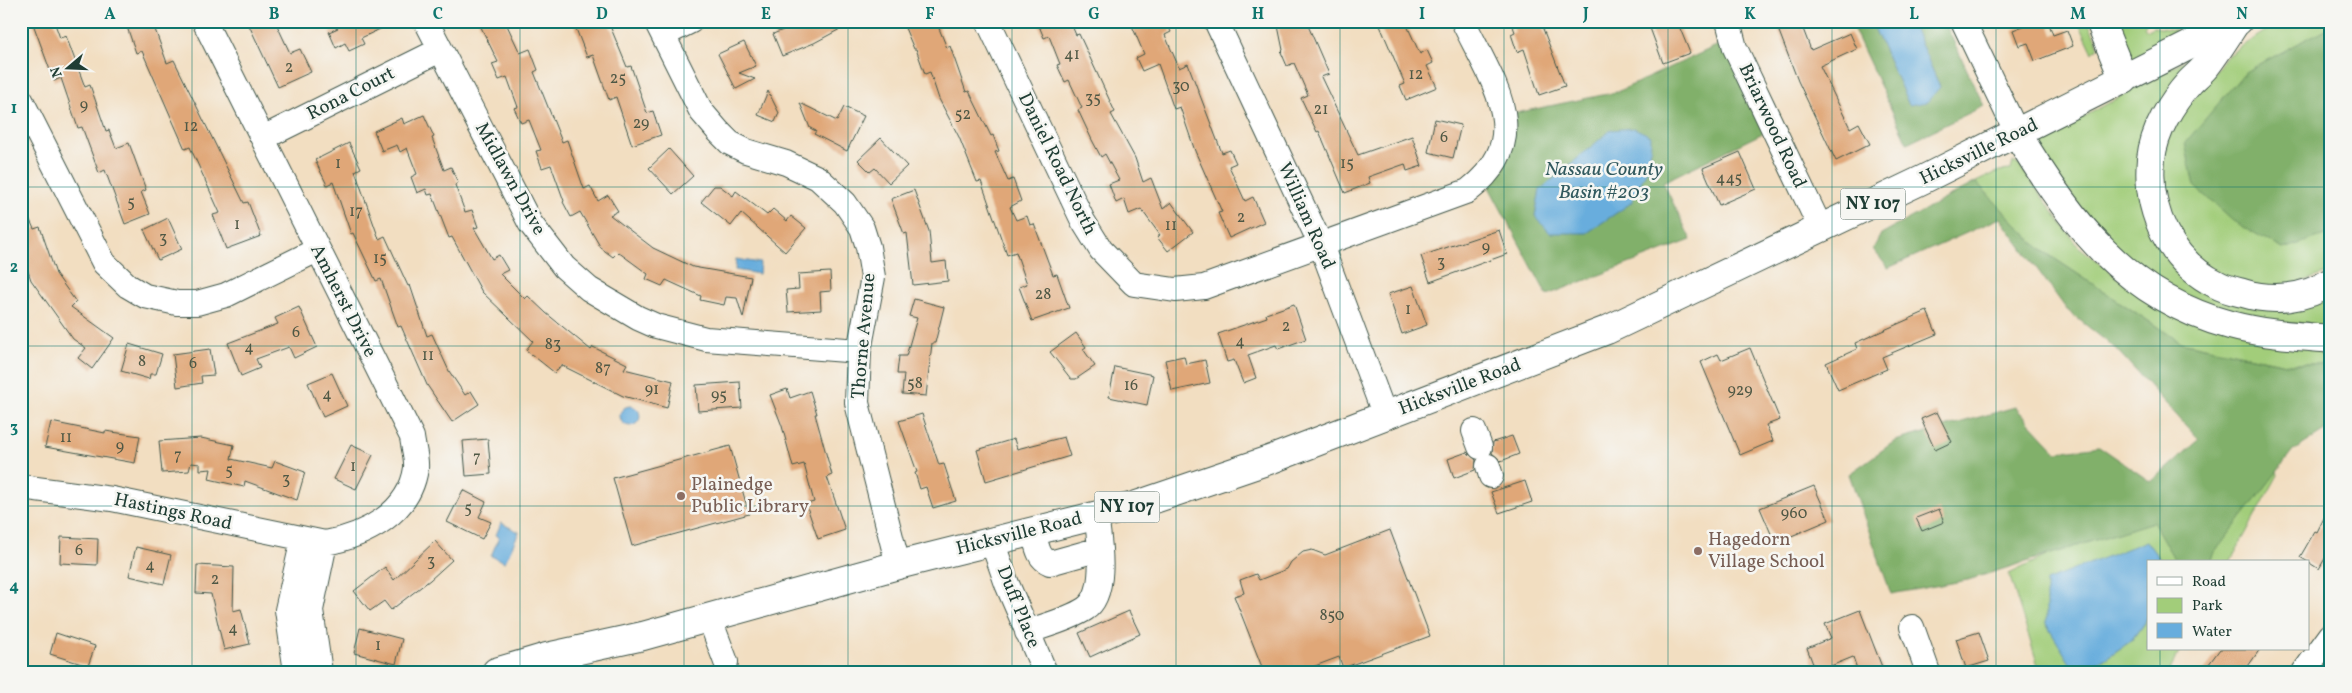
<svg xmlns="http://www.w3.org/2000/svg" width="2352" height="693" font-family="Vollkorn,serif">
	<rect width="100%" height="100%" fill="#f6f6f2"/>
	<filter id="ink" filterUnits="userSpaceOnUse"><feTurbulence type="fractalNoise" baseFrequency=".02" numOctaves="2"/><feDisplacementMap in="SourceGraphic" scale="10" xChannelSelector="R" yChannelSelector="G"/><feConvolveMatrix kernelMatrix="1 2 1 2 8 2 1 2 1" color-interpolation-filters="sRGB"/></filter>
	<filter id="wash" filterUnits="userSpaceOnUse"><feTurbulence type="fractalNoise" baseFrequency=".0096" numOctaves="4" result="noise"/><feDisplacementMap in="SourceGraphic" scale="20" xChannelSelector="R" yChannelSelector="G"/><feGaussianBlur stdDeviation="1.12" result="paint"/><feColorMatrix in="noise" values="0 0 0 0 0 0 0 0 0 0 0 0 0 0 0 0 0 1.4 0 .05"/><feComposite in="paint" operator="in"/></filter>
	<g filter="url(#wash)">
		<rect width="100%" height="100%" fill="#f2dec1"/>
		<path fill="#a2cd7a" stroke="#608557" d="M2078,21H2088L2099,47L2093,53Z
			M2107,21H2143L2146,23L2144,27L2148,30L2154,27L2179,31L2178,36L2128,61Z
			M2281,21H2331V272L2276,290L2225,281L2178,246L2157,191L2160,139L2228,55Z
			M2201,51L2138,174L2206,290H2331V333L2222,317L2123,263L2036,148L2039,142Z
			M2013,162L2019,165L2078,246L2142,297L2331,351V364H2286L2180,342L2040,249L1976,182L1999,171L2011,170Z
			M2270,447L2278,475L2230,562H2162L2146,541L2103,660L2131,641L2148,617V649H2181L2169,672H2040L2009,574Z"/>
		<path fill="#81b06a" stroke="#50764f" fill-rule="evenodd" d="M1850,21H1871L1909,105L1940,87L1911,21H1944L1984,106L1907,143Z
			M2325,29L2331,42V233L2283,249L2233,221L2194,186L2185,143L2245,72Z
			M1725,42L1767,131L1663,182L1691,240L1547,295L1489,187L1511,114L1617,92ZM1575,161L1535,216L1540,190Z
			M1976,182L2040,249L2180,342L2286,364H2331V427L2293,451L2215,552L2211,562H2176L2153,522L1968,580L1891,594L1849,474L1895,441L2015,407L2057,452L2099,446L2151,482L2199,440L2116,349L2067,310L2000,218L1888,268L1873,249L1881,234Z"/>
		<path fill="#67addd" stroke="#437588" d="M1871,21H1911L1940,87L1927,102L1909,105Z
			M1634,128L1651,136L1650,164L1631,203L1587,233H1550L1535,216L1540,190L1611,130Z
			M736,259L760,263L759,274L735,270Z
			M620 416a10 10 0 1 1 20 0a10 10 0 1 1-20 0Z
			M501,523L519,532L505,562L491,556L499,537L496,535Z
			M2146,541L2162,562H2148V617L2131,641L2103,660L2073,668L2046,624V581Z"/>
		<g id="blocks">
			<path fill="#e0a778" d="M32,21H54L60,38L66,36L85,87L90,85L106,131L109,130L116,148L129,143L146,190L141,192L150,214L125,224L105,170L99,173L82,127L78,128L61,78L54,81Z
				M125,21H152L167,63L174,60L244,203L248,202L261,236L226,249L213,215L220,213L190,147L185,149L142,51L136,53Z
				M247,21H275L290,53L300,49L311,72L278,87Z
				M335,21H397L361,38L364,44L349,51L345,43L336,48L329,32L338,28Z
				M478,21H505L520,53L530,49L538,70L534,72L562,142L567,140L584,189L590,186L598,201L608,195L618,211L610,215L653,248L693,267L751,277L743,318L737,298L726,297L724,305L700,300L701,296L666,280L662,286L646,279L648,274L618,252L613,257L601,248L580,212L571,217L563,202L564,201L551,165L542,168L536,151L541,150L529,120L521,123L514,108L518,107L507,77L499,80L492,64L498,62Z
				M573,21H608L627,67L631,66L647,113L653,111L661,135L632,145L616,97L609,100L593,55L587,57Z
				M780,21H855L814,43L782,56L773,34L783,30Z
				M902,21H936L947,48L950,46L966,92L969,91L991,136L993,135L999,151L995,152L1008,181L1013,179L1021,201L1010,207L1016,220L1027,216L1030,225L1034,224L1053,275L1057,274L1069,308L1032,321L1019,287L1027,284L1016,252L1007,255L981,181L977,182L959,137L939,99L930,72L925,74L916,49H914Z
				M1037,21H1084L1072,26L1076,35L1079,34L1115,112L1111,114L1135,158L1143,182L1151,178L1163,209L1171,202L1193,232L1168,251L1157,237L1160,235L1141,209L1129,214L1124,199L1116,203L1109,184L1119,180L1105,154L1101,157L1092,140L1078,110L1082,108L1069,80L1065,82L1057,65L1060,64L1049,36L1044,38Z
				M1130,21H1166L1171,32L1165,35L1179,68L1188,64L1222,153L1230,150L1236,163L1229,166L1245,201L1253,197L1264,222L1229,238L1218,213L1222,212L1195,151L1180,107L1174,109L1158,64L1142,71L1136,58L1144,54Z
				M1277,21H1306L1329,74L1321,77L1358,155L1412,136L1422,166L1407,171L1405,164L1368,177L1370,183L1345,193L1319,131L1317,132L1301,98L1308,95L1294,63L1287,66L1281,52L1283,50Z
				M1378,21H1405L1420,54L1427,50L1433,63L1427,66L1437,87L1406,100L1400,86L1405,84Z
				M1511,21H1540L1565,86L1539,95L1524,49L1517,52L1511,34L1515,32Z
				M1667,21H1677L1690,53L1663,63L1650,28Z
				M1775,21H1800L1811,50L1850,33L1857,49L1820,66L1850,128L1859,123L1870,144L1836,161L1798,81Z
				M2036,21H2048L2053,35L2067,30L2073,46L2035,61L2028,43L2019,46L2013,30Z
				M744,42L756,66L739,73L755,79L736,89L718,54Z
				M768,91L779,113L775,122L758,115Z
				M800,103L837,121L844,107L864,116L847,151L814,134L816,131L810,128Z
				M424,115L434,137L432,138L444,170L451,167L458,183L455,185L465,212L472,210L478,227L474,228L492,259L499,255L508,270L500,274L525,299L528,296L546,313L591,350L593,347L627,364L624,369L673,381L667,408L623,396L561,365L555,373L526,350L533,341L482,292L452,237L449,238L432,194L428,195L426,189L417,193L411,177L417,174L407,148L400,152L397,145L382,151L374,131L402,118L404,124Z
				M1435,119L1461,125L1453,158L1428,152Z
				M881,138L907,166L889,183L875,168L870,172L858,160Z
				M349,143L361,168L355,171L379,239L385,236L408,286L410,285L427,336L432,334L449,371L465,395L471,391L479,404L452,422L427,385L401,326L398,327L381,279L376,281L353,233L351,234L333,182L327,185L315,160Z
				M669,149L693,176L673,194L649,168Z
				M1740,152L1756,189L1719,205L1703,168Z
				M714,186H720L733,196L736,191L767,215L773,209L787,221L791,216L806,228L785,252L741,213L731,226L701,202Z
				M914,190L929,231L932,263L946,261L948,281L913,285L907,233L904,234L891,199Z
				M21,200L34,229L40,227L56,274L76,302L71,307L114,338L92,369L78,358L86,348L73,339L31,280L21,251Z
				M168,218L182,249L158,260L144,230Z
				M1499,230L1507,254L1430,282L1421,256Z
				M830,272L831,291L820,292L821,310L788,312L786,290L799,289L798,274Z
				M1413,286L1427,325L1402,334L1388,294Z
				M914,299L944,307L935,343H932L926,396L902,394L904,374H897L899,356H906L917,318L909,316Z
				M1294,304L1306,339L1278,349L1276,345L1248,355L1256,378L1243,383L1234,360L1227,362L1218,334L1267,317L1266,314Z
				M299,307L317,347L294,358L289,347L256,359L260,368L241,376L228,343L278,324L275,318Z
				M1927,311L1937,334L1882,357L1887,369L1838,390L1826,363L1857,349L1855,343Z
				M1076,333L1086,347L1083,349L1095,366L1076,379H1071L1050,352Z
				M129,344L162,354L156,374H150L149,379L121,371Z
				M1750,348L1780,420L1766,425L1773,441L1740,455L1701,362L1718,354L1721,360Z
				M210,349L214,375L201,376L202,383L177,387L173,354Z
				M1184,356L1186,364L1205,360L1210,383L1172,391L1165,360Z
				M1115,367L1153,375L1147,405L1109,397Z
				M332,373L347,406L323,417L308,383Z
				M740,382L742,408L698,411L696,385Z
				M787,389L790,398L810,391L817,414H815L832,475L827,477L845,530L818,539L806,504L814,502L804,464L793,467L782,426L770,395Z
				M1937,412L1952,442L1935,450L1921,419Z
				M922,414L939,465L944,464L956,501L933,508L926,487L920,489L915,473L917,472L899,421Z
				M51,422L105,433V431L140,436L135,463L45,447Z
				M1512,436L1519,454L1501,461L1492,453L1493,442Z
				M1064,437L1070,456L986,481L977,450L1014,439L1017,449Z
				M201,438L234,445L231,459L272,468L275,461L305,472L297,500L245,481L244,487L209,479L211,469L200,470V464L191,463L189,471L162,473L159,441Z
				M488,439L491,474L466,476L463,441Z
				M351,445L373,455L356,489L334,479Z
				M730,446L749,514L632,546L613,478Z
				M1467,452L1476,460L1475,470L1454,478L1448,459Z
				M1525,481L1532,502L1499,513L1491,492Z
				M1814,486L1829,520L1775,543L1760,508Z
				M463,490L486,502L479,517L491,522L482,539L447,522Z
				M2331,504V548L2319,569L2300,557L2315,531L2317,532Z
				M1939,509L1944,522L1922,531L1916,518Z
				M1390,530L1430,636L1343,668L1339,657L1299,672H1264L1234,596L1244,593L1240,580L1256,574L1259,580L1287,569L1291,562L1303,552L1312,550L1325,555Z
				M61,537L98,539L97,565L60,563Z
				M435,541L452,560L430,580L391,610L384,601L370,611L354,591L385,567L394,580Z
				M136,547L171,555L164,584L129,576Z
				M197,565L234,567L233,611L241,609L250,644L224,650L211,594L196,593Z
				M1860,610L1884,672H1858L1853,657L1816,672L1807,648L1831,638L1825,624Z
				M1129,611L1140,634L1090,657L1079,633Z
				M360,628L402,639L396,664L354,653Z
				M1979,632L1989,661L1966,668L1956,639Z
				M56,633L95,646L88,666L50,654Z
				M2220,649H2260L2244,672H2203Z"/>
		</g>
	</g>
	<g filter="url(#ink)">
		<use href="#blocks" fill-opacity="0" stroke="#3f5549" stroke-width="1"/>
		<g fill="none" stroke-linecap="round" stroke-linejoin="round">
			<defs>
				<path id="minor" d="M426,21L530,223L564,267L589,289L638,318L656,326L706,339L859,351
					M656,21L701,111L718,131L730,143L746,151L786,163L818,178L845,203L862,228L868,247L873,277L859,351L857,403L898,565
					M988,21L1083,221L1101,250L1134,284L1175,290L1204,287L1468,191C1537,138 1492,82 1463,21
					M1216,21L1321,245L1385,416
					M1728,21L1735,48L1821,229
					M1963,21L2017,133
					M663,35L691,21
					M21,100L104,263L128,286L145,296L177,303H197L226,295L317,250
					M263,138L440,50
					M1474,431L1480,447
					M1488,466L1491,476
					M21,487L112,499L325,543C365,536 410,513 416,468C417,458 413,447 412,437L204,21
					M1033,531C1037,544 1037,558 1050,563L1100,549
					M992,541L1007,584L1045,672
					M709,617L726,662
					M1912,627L1928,672
					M1027,632C1046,625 1068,620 1085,609C1109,594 1099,538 1096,514
					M296,672L287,610L303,539
					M320,672L311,610L325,543
					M2304,672L2331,635"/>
				<path id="major" d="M496,672L547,657L643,636L898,565L1134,506L1272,459L1607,330L1924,179L2238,21"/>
				<path id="highway" d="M2100,21L2124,80
					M2205,21L2236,22
					M2236,22C2226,37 2217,52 2206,66C2201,72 2195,77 2190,82C2171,103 2154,131 2151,159C2146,211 2170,262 2218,285C2225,289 2235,291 2243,293C2272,302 2305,299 2331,282
					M2017,133C2069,221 2126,297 2230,325C2263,334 2297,336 2331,339"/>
			</defs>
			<use href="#minor" stroke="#3f5549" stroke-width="26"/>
			<use href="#major" stroke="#3f5549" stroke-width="30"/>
			<use href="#highway" stroke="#3f5549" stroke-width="30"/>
			<use href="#minor" stroke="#fff" stroke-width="24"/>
			<use href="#major" stroke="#fff" stroke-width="28"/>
			<use href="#highway" stroke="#fff" stroke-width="28"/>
		</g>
	</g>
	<path fill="none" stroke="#0f766e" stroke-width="1" stroke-opacity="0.55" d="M192,21V672M356,21V672M520,21V672M684,21V672M848,21V672M1012,21V672M1176,21V672M1340,21V672M1504,21V672M1668,21V672M1832,21V672M1996,21V672M2160,21V562M21,187H2331M21,346H2331M21,506H2331M2160,649V672"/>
	<g fill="#8d6e63" stroke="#f6f6f2" stroke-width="2">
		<circle cx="681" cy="496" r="5"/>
		<circle cx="1698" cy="551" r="5"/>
	</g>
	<g text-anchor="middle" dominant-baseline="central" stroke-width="5" stroke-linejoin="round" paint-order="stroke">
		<g font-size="16" fill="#4f5845">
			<text x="1072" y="55">41</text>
			<text x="289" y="68">2</text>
			<text x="1416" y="75">12</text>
			<text x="618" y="79">25</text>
			<text x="1181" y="87">30</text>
			<text x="1093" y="99">35</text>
			<text x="84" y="106">9</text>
			<text x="1321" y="110">21</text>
			<text x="963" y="115">52</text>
			<text x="641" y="124">29</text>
			<text x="191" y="127">12</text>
			<text x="1444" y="138">6</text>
			<text x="338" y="164">1</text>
			<text x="1347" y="164">15</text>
			<text x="1729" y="179">445</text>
			<text x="131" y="203">5</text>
			<text x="356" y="212">17</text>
			<text x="1241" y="218">2</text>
			<text x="237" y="225">1</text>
			<text x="1171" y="226">11</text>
			<text x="163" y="239">3</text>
			<text x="1486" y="248">9</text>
			<text x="380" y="259">15</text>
			<text x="1441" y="263">3</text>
			<text x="1043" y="295">28</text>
			<text x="1408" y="310">1</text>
			<text x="1286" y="327">2</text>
			<text x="296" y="333">6</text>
			<text x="1240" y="342">4</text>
			<text x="553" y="345">83</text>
			<text x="249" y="348">4</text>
			<text x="428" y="356">11</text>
			<text x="142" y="362">8</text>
			<text x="193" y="364">6</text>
			<text x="603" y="369">87</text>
			<text x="915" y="384">58</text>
			<text x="1131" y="386">16</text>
			<text x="652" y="390">91</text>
			<text x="1740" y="391">929</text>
			<text x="327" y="395">4</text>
			<text x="719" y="396">95</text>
			<text x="66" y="438">11</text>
			<text x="120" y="447">9</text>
			<text x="178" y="456">7</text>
			<text x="477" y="458">7</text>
			<text x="353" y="467">1</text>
			<text x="229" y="471">5</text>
			<text x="286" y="480">3</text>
			<text x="468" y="509">5</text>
			<text x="1794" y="514">960</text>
			<text x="79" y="551">6</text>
			<text x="431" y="562">3</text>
			<text x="150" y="566">4</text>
			<text x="215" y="580">2</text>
			<text x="1332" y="616">850</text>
			<text x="233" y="629">4</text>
			<text x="378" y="646">1</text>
		</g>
		<g fill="#f6f6f2" stroke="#60746d" stroke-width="1">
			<rect x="1840.5" y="188.5" width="65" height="31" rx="4"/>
			<rect x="1094.5" y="491.5" width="65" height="31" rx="4"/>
		</g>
		<g font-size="18" font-weight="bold" fill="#1f3d34">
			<text x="1873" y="204">NY 107</text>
			<text x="1127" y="507">NY 107</text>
		</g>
		<g font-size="19" fill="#1f3d34" stroke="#f6f6f2">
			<text transform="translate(351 94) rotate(-27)">Rona Court</text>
			<text transform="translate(1772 126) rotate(65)">Briarwood Road</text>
			<text transform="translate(1979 152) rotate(-26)">Hicksville Road</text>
			<text transform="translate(1057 164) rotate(64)">Daniel Road North</text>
			<text transform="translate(510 179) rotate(61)">Midlawn Drive</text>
			<text transform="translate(1306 216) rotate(66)">William Road</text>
			<text transform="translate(343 301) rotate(63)">Amherst Drive</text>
			<text transform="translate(864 336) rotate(-85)">Thorne Avenue</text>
			<text transform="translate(1460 387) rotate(-21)">Hicksville Road</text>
			<text transform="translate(173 512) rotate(12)">Hastings Road</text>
			<text transform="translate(1019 534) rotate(-14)">Hicksville Road</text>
			<text transform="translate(1018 607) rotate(68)">Duff Place</text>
		</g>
		<g font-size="19" fill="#785e54" stroke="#f6f6f2" text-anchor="start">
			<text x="691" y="485">Plainedge<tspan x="691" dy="22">Public Library</tspan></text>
			<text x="1708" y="540">Hagedorn<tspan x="1708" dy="22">Village School</tspan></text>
		</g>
		<g font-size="20" font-style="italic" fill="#31595e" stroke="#f6f6f2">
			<text x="1604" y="170">Nassau County<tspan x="1604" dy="23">Basin #203</tspan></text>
		</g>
	</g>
	<rect width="2352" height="693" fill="none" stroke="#f6f6f2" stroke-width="55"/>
	<rect x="2147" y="560" width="162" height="90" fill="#f6f6f2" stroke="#a0aca6"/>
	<rect x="2157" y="577" width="25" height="8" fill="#ffffff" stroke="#a0aca6"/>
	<text x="2192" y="586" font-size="15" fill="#1f3d34">Road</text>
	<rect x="2157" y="598" width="25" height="15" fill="#a2cd7a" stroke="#a0aca6"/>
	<text x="2192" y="610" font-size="15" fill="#1f3d34">Park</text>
	<rect x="2157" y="623" width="25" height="15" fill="#67addd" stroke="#a0aca6"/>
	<text x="2192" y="636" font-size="15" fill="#1f3d34">Water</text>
	<g transform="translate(68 68) rotate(251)" stroke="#f6f6f2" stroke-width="4" paint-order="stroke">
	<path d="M0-4L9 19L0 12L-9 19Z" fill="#1f3d34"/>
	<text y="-8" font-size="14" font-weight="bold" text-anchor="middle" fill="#1f3d34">N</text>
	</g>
	<rect x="28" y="28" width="2296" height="638" fill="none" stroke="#0f766e" stroke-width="2"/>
	<g font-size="16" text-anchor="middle" font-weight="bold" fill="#0f766e">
		<text x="110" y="19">A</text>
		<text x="274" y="19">B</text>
		<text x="438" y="19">C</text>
		<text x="602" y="19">D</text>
		<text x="766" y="19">E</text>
		<text x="930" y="19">F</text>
		<text x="1094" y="19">G</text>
		<text x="1258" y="19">H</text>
		<text x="1422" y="19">I</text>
		<text x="1586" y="19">J</text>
		<text x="1750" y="19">K</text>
		<text x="1914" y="19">L</text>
		<text x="2078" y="19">M</text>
		<text x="2242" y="19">N</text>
		<text x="14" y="113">1</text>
		<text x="14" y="272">2</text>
		<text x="14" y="432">3</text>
		<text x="14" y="591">4</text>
	</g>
</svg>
